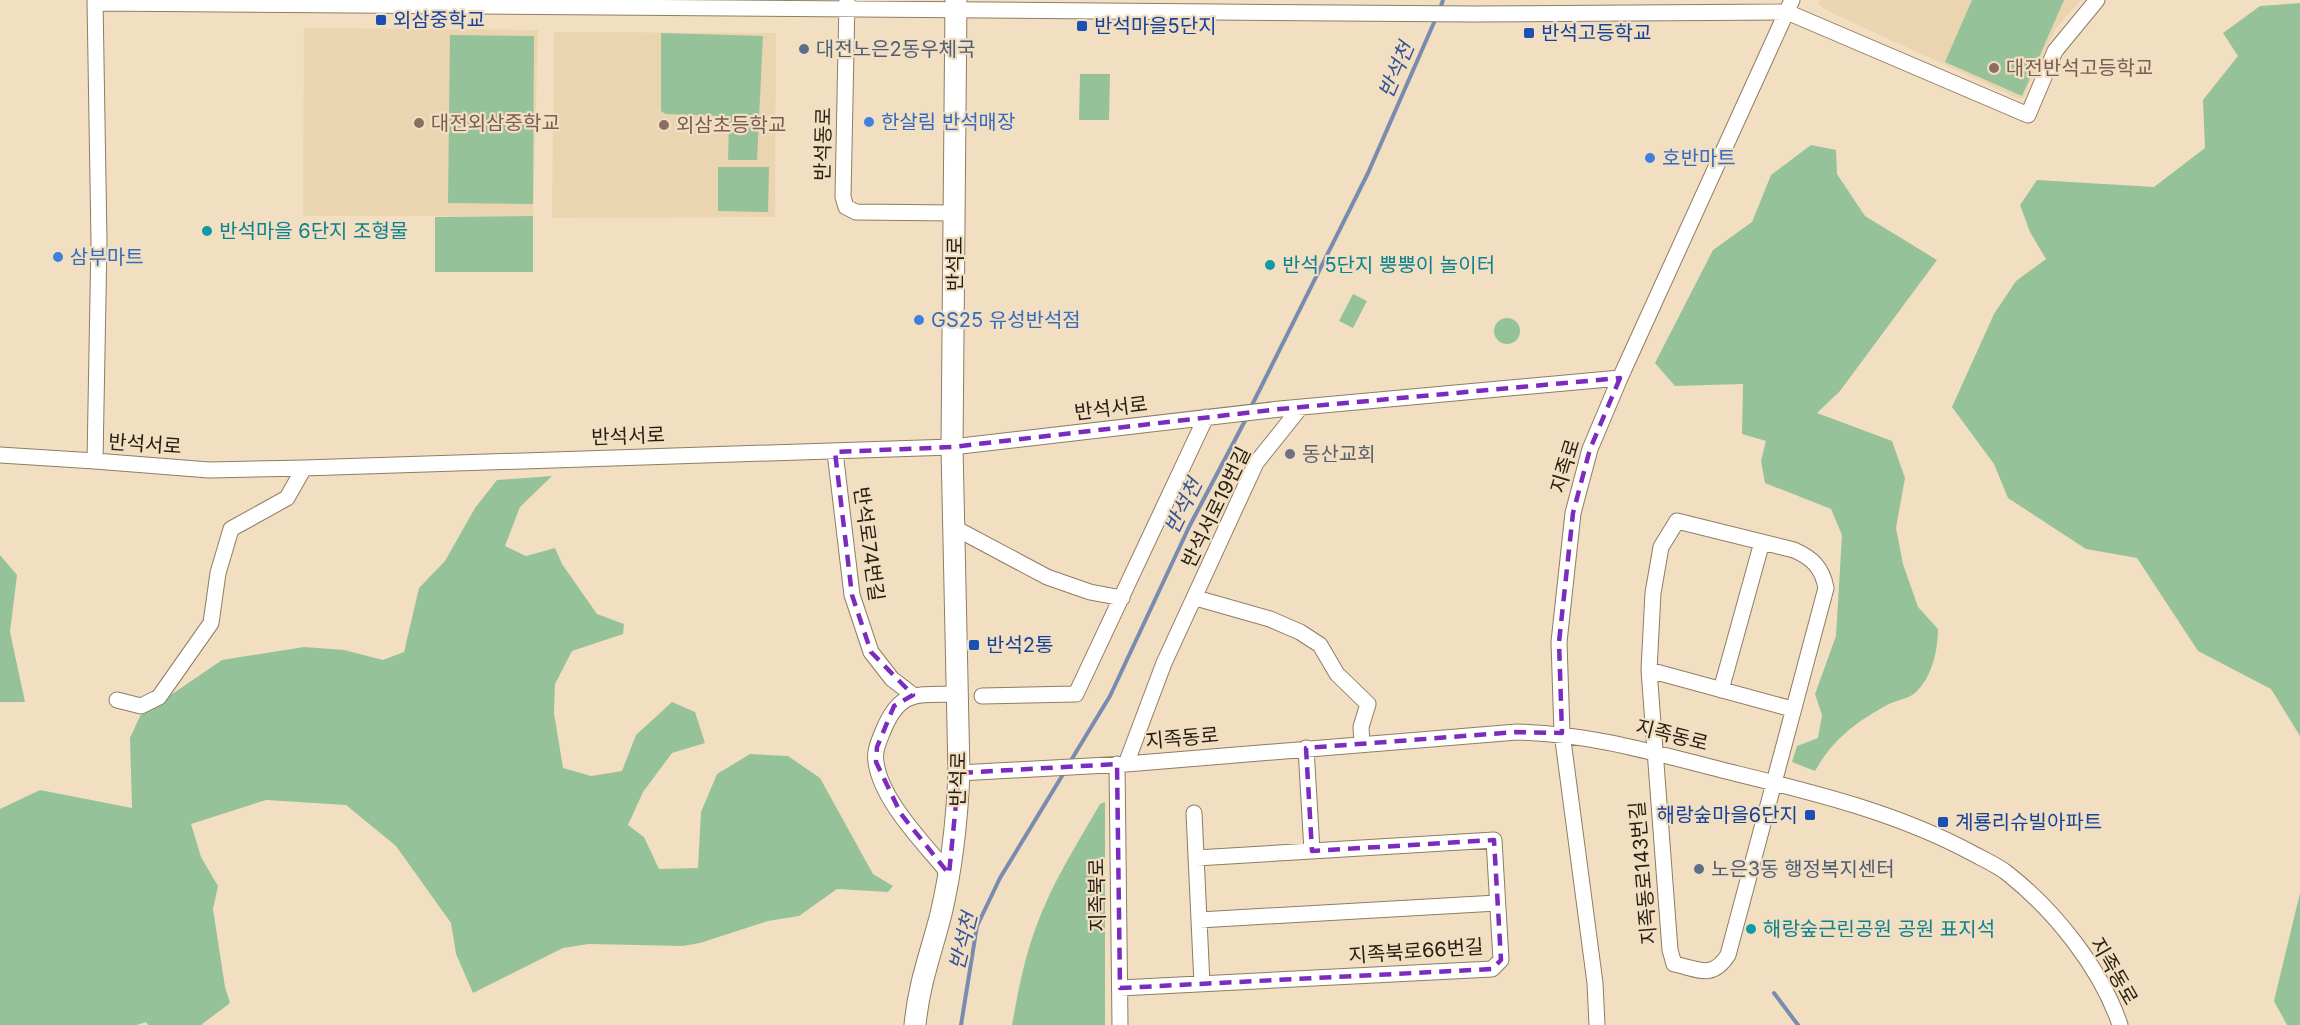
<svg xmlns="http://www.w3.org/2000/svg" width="2300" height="1025" font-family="Inter,'Noto Sans KR',sans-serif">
	<rect width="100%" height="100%" fill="#f2dfc2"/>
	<path fill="#ebd4b0" d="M1820,0H2081L2056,28L2023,98L2019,99L1830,12L1818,4Z
		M304,28L538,30L533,216H303Z
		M554,32L776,33L775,217L552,218Z"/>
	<path fill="#96c29a" d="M1972,0H2064L2022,96L1945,62Z
		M2300,3V736L2271,689L2198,651L2137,558L2086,549L2008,498L1994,464L1952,407L1994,314L2016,281L2046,259L2030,232L2020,205L2037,180L2154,187L2205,148L2203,100L2238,56L2223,33L2260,6Z
		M661,33L763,36L757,160H728L729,124L720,116L666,114L661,111Z
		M450,35L534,36L533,204L448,203Z
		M1080,74H1110L1109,120H1079Z
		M1811,145L1836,150L1837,174L1865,216L1937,260L1840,391L1817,413L1892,441L1905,478L1896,528L1903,564L1918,607L1938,629C1938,650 1932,678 1915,693C1908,699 1897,700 1889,704C1856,722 1834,738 1815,771L1792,762L1797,746L1818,738L1822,715L1815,694L1836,636L1842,535L1831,509L1765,483L1761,461L1766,441L1742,434L1743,384L1675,386L1655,363L1713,250L1752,222L1771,175Z
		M718,167H769L768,212L718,211Z
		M533,216V272H435V217Z
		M1353,294L1367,301L1353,328L1339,321Z
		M1494 331a13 13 0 1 1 26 0a13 13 0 1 1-26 0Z
		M552,476L520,507L505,546L526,556L555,548L562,564L597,614L624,624L623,634L572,651L555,684L554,713L563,768L591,776L622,771L636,735L672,702L695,712L705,743L672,753L643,792L628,825L644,837L659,869L698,868L701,812L717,774L750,754L788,756L820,778L873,874L893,886L888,892L837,889L799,916L768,921L700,943L683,946L589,944L563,948L473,993L456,954L451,923L396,846L346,805L266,800L191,824L201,857L218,886L213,909L225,987L230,1003L201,1025H148L146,1022L137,1025H0V809L40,790L132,808L130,738L140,716L222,660L304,647L344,650L383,660L404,652L419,588L445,561L475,508L497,480Z
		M0,555L17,575L10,632L25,702H0Z
		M1105,802V1025H1012C1018,992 1024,959 1036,927C1052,883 1077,844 1100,804Z
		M2300,893V1025H2287L2274,1001Z"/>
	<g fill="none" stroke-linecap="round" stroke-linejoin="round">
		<path stroke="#798caf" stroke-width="4" d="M1440,9L1443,0
			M1251,407L1368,173L1436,18
			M1070,762L1110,696L1189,527L1247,417
			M1774,993L1798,1025
			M961,1025L977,926L1000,878L1065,771"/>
		<defs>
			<path id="street" d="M95,0L99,241L95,461L209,470L304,468L952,447L1280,409L1620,378
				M847,0L843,197L846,207L856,212L955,213
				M95,3L1473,14L1787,12L2028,115L2055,51L2097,0
				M835,452L852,595L871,652L892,679L913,695
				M0,455L95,461
				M1677,521L1794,550C1812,558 1822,567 1826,588L1728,955C1712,980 1698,969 1674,964L1670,950L1649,670L1653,593L1661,547Z
				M955,528L1047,577L1090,592L1122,598
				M1196,598L1270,619L1300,632L1320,645L1337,674L1368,704L1361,727L1362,744
				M1649,670L1792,709
				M1721,690L1762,542
				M982,696L1076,694L1206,417
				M117,700L141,706L159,697L211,623L218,573L231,529L287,498L304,468
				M1306,748L1312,851
				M1117,764L1120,1025
				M1126,764L1164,663L1256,463L1300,408
				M959,773L1126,764L1517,732C1592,734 1651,752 1722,770C1807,791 1894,811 1972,853C1983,859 1997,865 2007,873C2054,910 2101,968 2120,1025
				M1194,813L1202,984
				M949,874C925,844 881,801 876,762C874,751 879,741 883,731C900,689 917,695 957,694
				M1199,920L1497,903
				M1120,988L1492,969L1501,960L1494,840L1196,858
				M1597,1025L1595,983L1562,733L1559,642L1573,513L1590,449L1620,378L1792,0"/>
			<path id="secondary" d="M915,1025C919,983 931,953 941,914C952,867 957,820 959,773L952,447L956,0"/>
		</defs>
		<use href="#street" stroke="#8e7d63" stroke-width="17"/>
		<use href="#secondary" stroke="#8e7d63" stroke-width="23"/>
		<use href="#street" stroke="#fff" stroke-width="15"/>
		<use href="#secondary" stroke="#fff" stroke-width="21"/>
	</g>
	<path fill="none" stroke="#7b2cbf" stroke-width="4.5" stroke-dasharray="12 8" stroke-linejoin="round" d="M1620,378L1590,449L1573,513L1559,642L1562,733L1517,732L1306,748L1312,851L1494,840L1501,960L1492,969L1120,988L1117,764L959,773L949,874L901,814L876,762L877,747L894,706L913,695L871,652L852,595L835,452L952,447L1280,409Z"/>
	<g fill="#1a4fb4" stroke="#f2dfc2" stroke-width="2">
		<rect x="375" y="14" width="12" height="12" rx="3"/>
		<rect x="1076" y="20" width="12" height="12" rx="3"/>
		<rect x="1523" y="27" width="12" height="12" rx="3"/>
		<rect x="968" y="639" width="12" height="12" rx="3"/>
		<rect x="1804" y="809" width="12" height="12" rx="3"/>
		<rect x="1937" y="816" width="12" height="12" rx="3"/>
	</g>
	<g fill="#5c6f8a" stroke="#f2dfc2" stroke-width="2">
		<circle cx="804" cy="49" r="6"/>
		<circle cx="1699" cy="869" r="6"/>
	</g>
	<g fill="#8d6e63" stroke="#f2dfc2" stroke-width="2">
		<circle cx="1994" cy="68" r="6"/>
		<circle cx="419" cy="123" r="6"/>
		<circle cx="664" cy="125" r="6"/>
	</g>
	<g fill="#3f7fe0" stroke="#f2dfc2" stroke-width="2">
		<circle cx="869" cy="122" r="6"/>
		<circle cx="1650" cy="158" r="6"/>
		<circle cx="58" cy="257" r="6"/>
		<circle cx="919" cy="320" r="6"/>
	</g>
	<g fill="#0f9aa8" stroke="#f2dfc2" stroke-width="2">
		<circle cx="207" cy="231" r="6"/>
		<circle cx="1270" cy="265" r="6"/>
		<circle cx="1751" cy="929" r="6"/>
	</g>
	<circle fill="#6b7280" stroke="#f2dfc2" stroke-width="2" cx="1290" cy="454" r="6"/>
	<g text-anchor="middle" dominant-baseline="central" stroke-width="4.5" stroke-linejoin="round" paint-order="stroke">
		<g font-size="20" fill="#164399" stroke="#f2dfc2" text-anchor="start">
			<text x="393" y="20">외삼중학교</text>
			<text x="1094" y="26">반석마을5단지</text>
			<text x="1541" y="33">반석고등학교</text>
			<text x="986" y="645">반석2통</text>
			<text x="1798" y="815" text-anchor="end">해랑숲마을6단지</text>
			<text x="1955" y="822">계룡리슈빌아파트</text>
		</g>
		<g font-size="20" fill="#4e5e75" stroke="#f2dfc2" text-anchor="start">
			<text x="816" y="49">대전노은2동우체국</text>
			<text x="1711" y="869">노은3동 행정복지센터</text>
		</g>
		<g font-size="20" fill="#785e54" stroke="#f2dfc2" text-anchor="start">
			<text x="2006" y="68">대전반석고등학교</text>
			<text x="431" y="123">대전외삼중학교</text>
			<text x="676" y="125">외삼초등학교</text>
		</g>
		<g font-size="20" fill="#366cbe" stroke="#f2dfc2" text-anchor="start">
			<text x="881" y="122">한살림 반석매장</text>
			<text x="1662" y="158">호반마트</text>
			<text x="70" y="257">삼부마트</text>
			<text x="931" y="320">GS25 유성반석점</text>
		</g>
		<g font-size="20" fill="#251e13" stroke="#f2dfc2">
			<text transform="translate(823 144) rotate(-89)">반석동로</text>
			<text transform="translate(955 264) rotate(-90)">반석로</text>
			<text transform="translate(1111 408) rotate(-7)">반석서로</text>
			<text transform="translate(628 436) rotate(-2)">반석서로</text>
			<text transform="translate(145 444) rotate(4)">반석서로</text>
			<text transform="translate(1565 466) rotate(-73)">지족로</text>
			<text transform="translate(1216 507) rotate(-64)">반석서로19번길</text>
			<text transform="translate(869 544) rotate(82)">반석로74번길</text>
			<text transform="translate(1672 735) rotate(14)">지족동로</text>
			<text transform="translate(1182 738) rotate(-5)">지족동로</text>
			<text transform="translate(958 779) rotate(-89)">반석로</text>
			<text transform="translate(1643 873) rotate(-95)">지족동로143번길</text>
			<text transform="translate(1097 895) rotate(-91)">지족북로</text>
			<text transform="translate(1416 951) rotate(-4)">지족북로66번길</text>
			<text transform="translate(2114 971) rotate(60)">지족동로</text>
		</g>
		<g font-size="20" fill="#0d838f" stroke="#f2dfc2" text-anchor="start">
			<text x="219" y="231">반석마을 6단지 조형물</text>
			<text x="1282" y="265">반석 5단지 뿡뿡이 놀이터</text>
			<text x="1763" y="929">해랑숲근린공원 공원 표지석</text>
		</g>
		<g font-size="20" fill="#5b616d" stroke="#f2dfc2" text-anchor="start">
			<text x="1302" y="454">동산교회</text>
		</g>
		<g font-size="21" font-style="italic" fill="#335497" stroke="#f2dfc2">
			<text transform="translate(1396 70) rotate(-67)">반석천</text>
			<text transform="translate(1183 506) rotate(-64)">반석천</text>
			<text transform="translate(963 941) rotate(-76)">반석천</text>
		</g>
	</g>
</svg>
